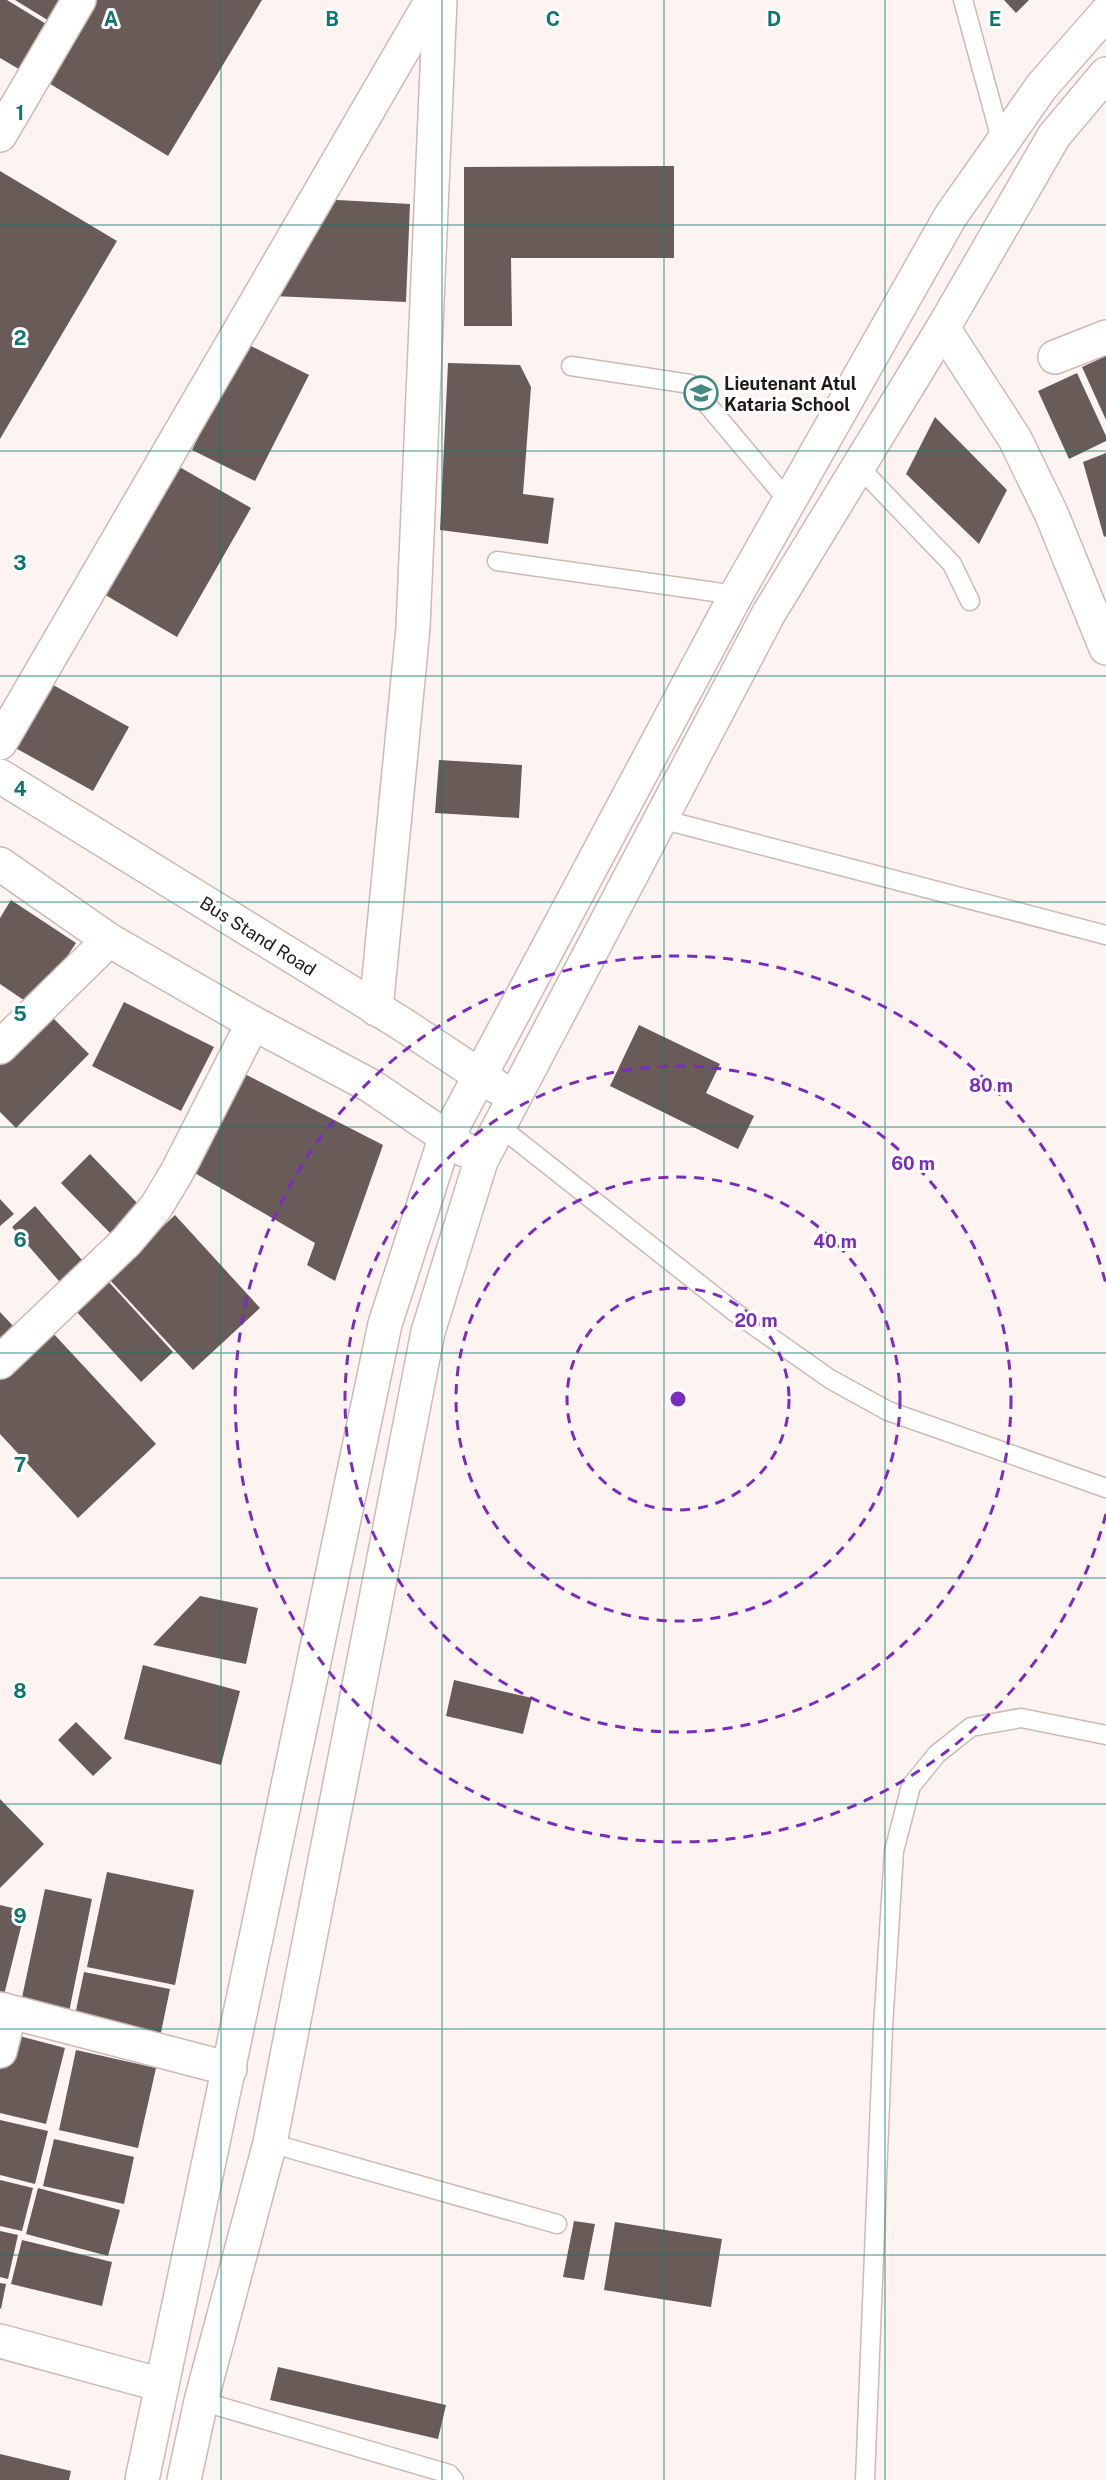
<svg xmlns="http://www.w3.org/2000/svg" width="1106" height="2480" font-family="'Public Sans',sans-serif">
	<rect width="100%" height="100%" fill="#fdf4f1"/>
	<path fill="#685b58" d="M0,0H7L56,30L29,75L0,58Z
		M15,0H69L54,24Z
		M96,0H262L168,156L47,82Z
		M1004,0H1029L1016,13Z
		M674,166V258H511L512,326H464V167Z
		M0,171L117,241L0,439Z
		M319,199L410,204L406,302L273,296Z
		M245,343L309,375L255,481L192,450Z
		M1106,356V420L1082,367Z
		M448,363L520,365L531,387L523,494L554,498L548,544L440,530Z
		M1077,373L1106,436V441L1069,459L1038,391Z
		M935,417L1007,490L979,544L906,474Z
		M1106,453V536L1104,537L1083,462Z
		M176,465L251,508L177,637L102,593Z
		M46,681L129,727L93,791L10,745Z
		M439,760L522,765L519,818L435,813Z
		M11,900L76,943L34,1007L0,984V918Z
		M124,1002L214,1047L181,1111L92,1066Z
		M49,1014L89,1054L16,1128L0,1112V1064Z
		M639,1025L720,1064L706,1093L754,1116L738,1149L610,1086Z
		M233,1068L383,1145L335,1281L307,1265L315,1243L193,1172Z
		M90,1154L141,1207L112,1235L61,1183Z
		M0,1199L14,1214L0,1226Z
		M35,1206L89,1268L66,1289L12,1227Z
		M175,1215L260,1308L193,1370L108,1278Z
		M107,1280L173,1352L141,1382L75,1310Z
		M0,1312L17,1330L0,1346Z
		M52,1332L156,1444L78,1518L0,1434V1380Z
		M200,1596L258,1608L246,1664L153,1645Z
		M143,1665L240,1691L221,1765L124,1739Z
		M454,1680L532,1698L523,1734L446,1716Z
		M76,1722L112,1758L93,1776L58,1740Z
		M0,1799L44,1844L0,1888Z
		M107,1872L194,1890L175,1985L87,1967Z
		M45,1889L92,1899L68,2017L20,2007Z
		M0,1905L25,1911L3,1999L0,1998Z
		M84,1972L170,1989L160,2037L74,2020Z
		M8,2033L65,2048L46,2124L0,2113V2064Z
		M76,2050L156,2068L138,2148L59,2130Z
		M0,2120L48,2131L35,2184L0,2175Z
		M54,2139L134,2157L124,2204L43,2186Z
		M0,2180L33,2188L22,2231L0,2226Z
		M38,2188L120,2210L108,2256L26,2234Z
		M574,2221L595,2224L584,2280L563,2277Z
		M615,2222L722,2239L711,2307L604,2290Z
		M0,2231L18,2235L8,2279L0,2277Z
		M22,2240L112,2262L102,2306L11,2284Z
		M0,2283L6,2284L1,2309L0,2308Z
		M278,2367L446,2405L438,2439L270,2400Z
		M0,2454L71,2471L69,2480H0Z"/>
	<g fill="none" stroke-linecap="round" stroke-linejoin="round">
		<defs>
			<path id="lane" d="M963,0L1002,143
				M571,366L690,384L789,502
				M859,467L952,564L970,601
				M497,561L736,595
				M661,819L1106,935
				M499,1126L736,1313L830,1379L888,1411L1106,1488
				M270,2143L557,2224
				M201,2401L449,2474L454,2480
				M865,2480L883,2028L894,1851L911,1786L937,1754L971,1727L1021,1718L1106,1735"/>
			<path id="street" d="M0,135L79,0
				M943,328L1015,439L1051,513L1106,648
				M1055,357L1106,337
				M0,743L432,0
				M376,1009L413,628L440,0
				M0,1047L109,940
				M0,1362L126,1242L156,1207L177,1172L253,1023
				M0,2009L230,2069
				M0,2051L10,2012
				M0,2341L162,2385"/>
			<path id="secondary" d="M0,776L402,1024L497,1087
				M0,864L109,940L253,1023L371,1086L465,1150
				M142,2480L385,1324L443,1145L736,595L950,217L1042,86L1106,13
				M184,2480L201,2401L270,2143L428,1332L481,1161L769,613L943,328L1054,136L1106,74"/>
		</defs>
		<use href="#lane" stroke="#cabbb7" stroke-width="21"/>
		<use href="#street" stroke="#cabbb7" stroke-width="36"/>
		<use href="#secondary" stroke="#cabbb7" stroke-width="36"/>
		<use href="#lane" stroke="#fff" stroke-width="18"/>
		<use href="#street" stroke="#fff" stroke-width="33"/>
		<use href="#secondary" stroke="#fff" stroke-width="33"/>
	</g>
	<path fill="none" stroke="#0f766e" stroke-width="1.5" stroke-opacity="0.55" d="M221,0V2480M442,0V2480M664,0V2480M885,0V2480M0,225H1106M0,451H1106M0,676H1106M0,902H1106M0,1127H1106M0,1353H1106M0,1578H1106M0,1804H1106M0,2029H1106M0,2255H1106"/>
	<g fill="none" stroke="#7b2cbf" stroke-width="3" stroke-dasharray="10 8">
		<circle cx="678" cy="1399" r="111"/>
		<circle cx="678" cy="1399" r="222"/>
		<circle cx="678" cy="1399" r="333"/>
		<path d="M1106 1514A443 443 0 1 1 1106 1284"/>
	</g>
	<defs>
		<symbol id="school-ring" viewBox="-11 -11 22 22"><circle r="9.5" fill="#fff" stroke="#438981" stroke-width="1.5"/><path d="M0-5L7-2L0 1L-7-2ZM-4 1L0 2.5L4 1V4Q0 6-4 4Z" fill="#438981"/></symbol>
	</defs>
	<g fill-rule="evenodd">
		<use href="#school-ring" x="682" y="374" width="38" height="38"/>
	</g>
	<g text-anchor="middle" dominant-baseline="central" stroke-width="6" stroke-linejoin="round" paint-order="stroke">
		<g font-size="18" font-weight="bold" fill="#1f1a18" stroke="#fff" text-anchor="start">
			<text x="724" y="383">Lieutenant Atul<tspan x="724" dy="21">Kataria School</tspan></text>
		</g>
		<g font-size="18" fill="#1f1a18" stroke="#fff">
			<text transform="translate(258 936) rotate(32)">Bus Stand Road</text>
		</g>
	</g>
	<g font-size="20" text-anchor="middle" font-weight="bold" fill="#0f766e" stroke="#fff" stroke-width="6" stroke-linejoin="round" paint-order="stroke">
		<text x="111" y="26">A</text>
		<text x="332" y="26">B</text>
		<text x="553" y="26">C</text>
		<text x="774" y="26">D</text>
		<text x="995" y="26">E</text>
		<text x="20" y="120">1</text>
		<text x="20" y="345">2</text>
		<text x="20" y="570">3</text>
		<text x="20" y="796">4</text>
		<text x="20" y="1021">5</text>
		<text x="20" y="1247">6</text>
		<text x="20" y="1472">7</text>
		<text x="20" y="1698">8</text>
		<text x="20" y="1923">9</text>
	</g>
	<circle cx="678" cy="1399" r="9" fill="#7b2cbf" stroke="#fff" stroke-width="3"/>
	<g font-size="18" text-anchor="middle" font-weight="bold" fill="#7b2cbf" stroke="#fff" stroke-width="6" stroke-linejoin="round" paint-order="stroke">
		<text x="991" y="1092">80 m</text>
		<text x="913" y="1170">60 m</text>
		<text x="835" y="1248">40 m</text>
		<text x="756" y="1327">20 m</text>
	</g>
</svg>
